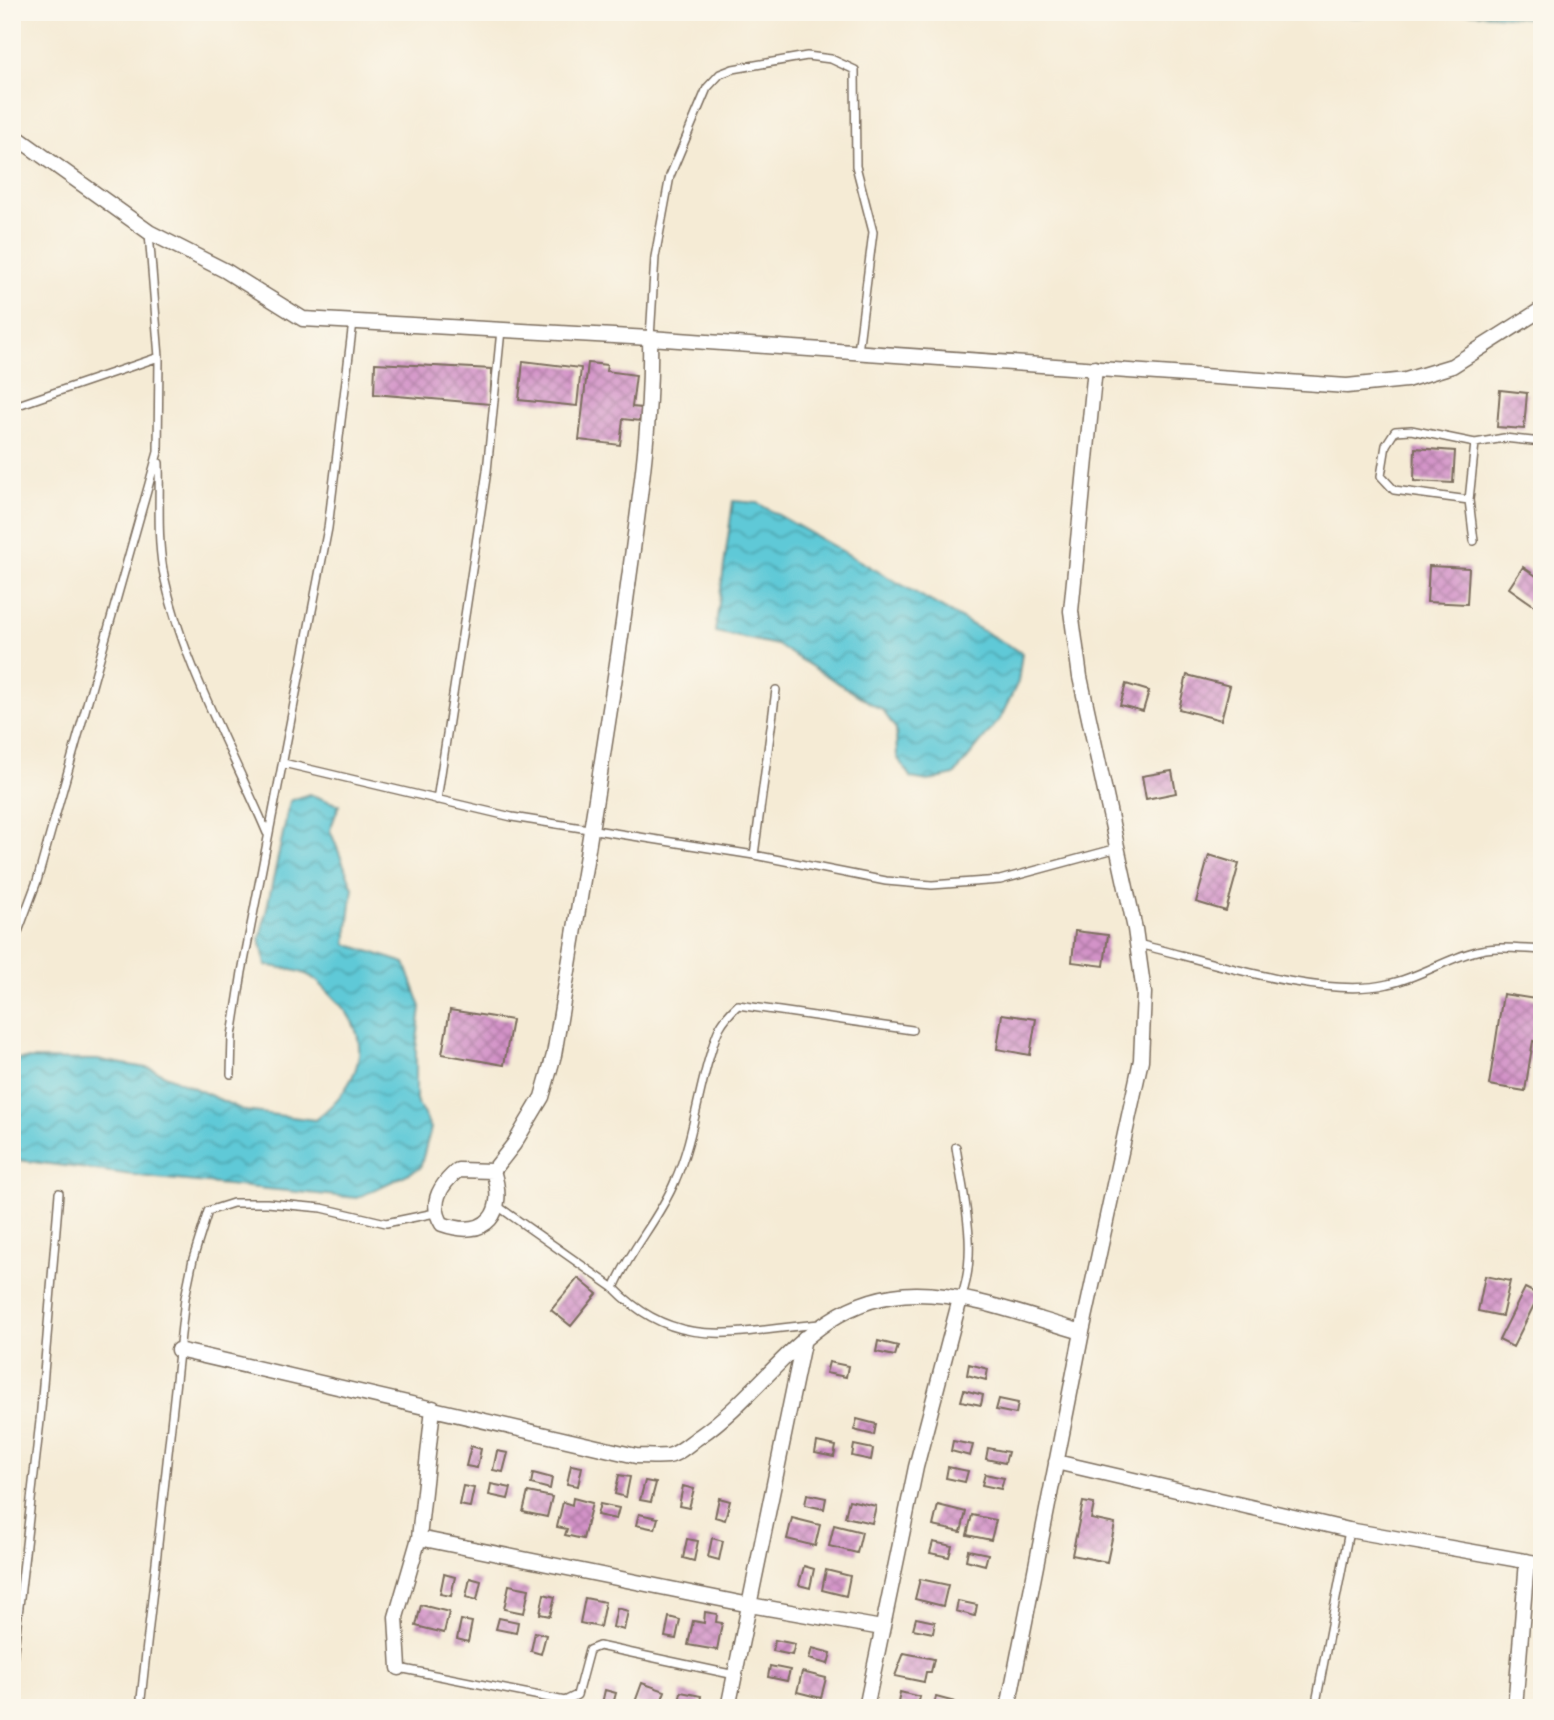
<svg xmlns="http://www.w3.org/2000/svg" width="1554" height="1720" font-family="'Shantell Sans',sans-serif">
	<defs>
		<pattern id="water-waves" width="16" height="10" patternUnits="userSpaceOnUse" patternTransform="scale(1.75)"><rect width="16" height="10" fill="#5ec9d7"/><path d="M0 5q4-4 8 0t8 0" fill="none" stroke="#4fa3ae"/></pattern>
		<pattern id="building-cross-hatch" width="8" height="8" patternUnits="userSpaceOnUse" patternTransform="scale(1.75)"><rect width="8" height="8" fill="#d393c8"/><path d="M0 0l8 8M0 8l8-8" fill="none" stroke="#ac78a2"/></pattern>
	</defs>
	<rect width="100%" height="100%" fill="#fbf7ec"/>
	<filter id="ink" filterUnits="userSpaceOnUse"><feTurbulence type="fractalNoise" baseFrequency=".0143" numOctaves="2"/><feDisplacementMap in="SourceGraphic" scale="14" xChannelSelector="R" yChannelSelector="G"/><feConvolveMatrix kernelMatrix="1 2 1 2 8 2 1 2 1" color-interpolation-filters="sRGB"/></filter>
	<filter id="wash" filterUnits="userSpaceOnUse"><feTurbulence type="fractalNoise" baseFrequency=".00686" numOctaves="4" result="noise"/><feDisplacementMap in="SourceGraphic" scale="28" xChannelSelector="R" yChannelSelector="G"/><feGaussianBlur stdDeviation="1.57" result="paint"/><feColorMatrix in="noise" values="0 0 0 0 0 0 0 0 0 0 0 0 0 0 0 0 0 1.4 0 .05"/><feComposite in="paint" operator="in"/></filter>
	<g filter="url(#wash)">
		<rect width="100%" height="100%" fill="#f5ebd5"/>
		<path fill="url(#water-waves)" stroke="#4c7a7a" stroke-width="2" d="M1286,12H1542V19L1457,12L1346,17Z
			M733,501L757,503L1022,653L1018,682L1000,719L954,775L928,781L911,778L897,757L896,729L883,711L777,645L715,632Z
			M309,794L339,805L330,830L353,888L346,944L405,963L421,1007L416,1049V1100L431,1128L420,1168L357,1198L156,1178L12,1159V1059L100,1060L152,1069L245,1111L315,1120C359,1085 379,1041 333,997C326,990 317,979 308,975C296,969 279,968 266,965L260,940L290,801Z"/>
		<g id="blocks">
			<path fill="url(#building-cross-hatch)" d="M523,361L581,368L577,406L519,400Z
				M375,363L492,369L490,404L374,394Z
				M588,363L607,365L606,371L636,375L632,407L642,408L640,421L623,419L620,445L579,440Z
				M1500,390L1527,393L1524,429L1497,427Z
				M1415,448L1455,451L1453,483L1414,481Z
				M1429,566L1469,568L1467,604L1427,602Z
				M1523,567L1542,580V611L1509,588Z
				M1187,675L1230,686L1221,720L1179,709Z
				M1126,684L1149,691L1143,711L1120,705Z
				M1172,771L1176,793L1146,799L1142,776Z
				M1209,855L1239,864L1226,911L1196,902Z
				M1075,931L1108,935L1104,966L1072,962Z
				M1503,994L1542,1000V1043L1533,1041L1525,1091L1489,1085Z
				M450,1010L512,1020L504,1065L442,1054Z
				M1002,1014L1036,1019L1030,1055L997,1049Z
				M1485,1276L1510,1281L1502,1316L1478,1311Z
				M578,1278L597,1294L571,1326L551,1310Z
				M1525,1288L1539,1295L1513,1347L1499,1340Z
				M878,1341L898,1346L895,1356L876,1352Z
				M829,1362L848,1366L846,1377L826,1373Z
				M969,1364L988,1369L986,1380L967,1375Z
				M964,1390L983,1395L981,1405L961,1401Z
				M999,1399L1018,1403L1016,1414L996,1410Z
				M857,1419L876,1424L874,1435L854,1430Z
				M953,1441L973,1445L970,1456L951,1451Z
				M817,1442L836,1446L834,1457L815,1453Z
				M854,1445L873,1449L871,1460L852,1456Z
				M471,1446L481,1449L477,1468L466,1466Z
				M988,1448L1008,1452L1005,1463L986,1459Z
				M497,1451L508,1453L503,1472L493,1470Z
				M571,1465L582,1467L578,1486L567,1484Z
				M948,1467L968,1471L965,1482L946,1478Z
				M533,1473L552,1478L550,1489L531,1484Z
				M985,1474L1004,1478L1001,1489L982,1485Z
				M619,1475L630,1477L626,1497L615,1494Z
				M645,1481L656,1483L651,1502L640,1500Z
				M491,1484L511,1488L508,1499L489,1495Z
				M463,1486L474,1488L470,1507L459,1505Z
				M683,1486L694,1489L689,1508L679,1506Z
				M528,1492L552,1497L547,1517L523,1512Z
				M807,1494L826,1498L824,1509L805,1505Z
				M573,1498L592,1503L583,1539L565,1535L567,1529L557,1527L563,1502L572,1505Z
				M719,1498L730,1501L725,1520L715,1517Z
				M849,1500L876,1506L872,1523L845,1517Z
				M1083,1502L1094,1504L1091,1519L1115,1524L1107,1562L1072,1555Z
				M600,1504L619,1508L616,1519L597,1515Z
				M938,1505L966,1512L961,1532L933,1526Z
				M639,1514L658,1518L655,1529L636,1525Z
				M972,1515L996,1520L991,1540L967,1535Z
				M792,1518L820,1525L815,1546L787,1539Z
				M834,1525L862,1532L857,1553L829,1546Z
				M712,1538L723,1541L719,1560L708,1557Z
				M687,1539L698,1541L694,1561L683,1558Z
				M933,1542L952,1546L949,1557L930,1553Z
				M968,1550L988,1554L985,1565L966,1560Z
				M804,1566L814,1569L810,1588L799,1585Z
				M826,1570L850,1576L846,1596L822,1590Z
				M444,1574L455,1577L451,1596L440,1594Z
				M470,1578L481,1581L477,1600L466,1597Z
				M920,1579L948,1585L943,1606L915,1599Z
				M509,1585L529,1589L524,1613L504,1609Z
				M544,1594L555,1597L550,1616L540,1614Z
				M585,1598L605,1602L600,1627L580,1623Z
				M958,1601L977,1605L975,1616L956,1611Z
				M421,1605L449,1612L444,1633L416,1626Z
				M617,1608L628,1611L624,1630L613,1627Z
				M705,1612L717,1614L716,1622L722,1623L717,1650L688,1645L693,1621L704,1623Z
				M669,1617L680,1620L676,1639L665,1637Z
				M499,1618L518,1622L516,1633L496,1629Z
				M916,1618L935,1622L933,1633L913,1629Z
				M461,1620L472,1622L468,1642L457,1639Z
				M535,1632L546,1635L541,1654L531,1651Z
				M775,1640L795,1644L792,1655L773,1651Z
				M812,1648L831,1653L828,1664L809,1659Z
				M904,1653L934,1659L931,1672H926L924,1682L895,1676Z
				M770,1666L790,1670L787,1681L768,1677Z
				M802,1672L826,1678L821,1698L797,1692Z
				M642,1683L665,1691L659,1708L635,1702Z
				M605,1690L616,1693L612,1708H601Z
				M681,1692L701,1696L699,1708H678Z
				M900,1692L920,1697L917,1708L898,1703Z
				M936,1697L955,1702L954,1708H933Z"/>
		</g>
	</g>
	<g filter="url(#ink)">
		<use href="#blocks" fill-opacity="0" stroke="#7c6e5e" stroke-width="2"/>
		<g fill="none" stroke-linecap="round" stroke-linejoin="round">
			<defs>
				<path id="service" d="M650,338L655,257L670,176L707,88L720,74L733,69L807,56L831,59L855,70L856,166L873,232L858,352
					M12,407L159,357
					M159,463C160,499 157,535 163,570C180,659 232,750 267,833
					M1469,500L1394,490L1381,476L1386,445L1395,431L1411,430L1475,443
					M1474,541L1469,500L1475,443L1504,438L1542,442
					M283,763L512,817L754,855L886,881L932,885L1000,880L1118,848
					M437,800L487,471L501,330
					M754,855L776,690
					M1138,944C1205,960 1323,1000 1388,984C1418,978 1444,960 1473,952C1495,945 1519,949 1542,950
					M12,948L37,881L158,452L159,357L149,233
					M231,1074L232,1036L242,972L328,528L353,322
					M956,1147C963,1194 979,1251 961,1298
					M499,1207L614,1288
					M820,1324C739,1330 678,1354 614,1288C630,1249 659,1220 675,1181C693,1140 697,1097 710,1055C717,1031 719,1023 738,1005L912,1030
					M12,1668L40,1421L59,1193
					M399,1668L565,1701L577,1695L589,1650L599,1646L735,1675
					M140,1708L185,1298L193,1259L208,1211L233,1203H267L322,1208L386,1223L435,1213
					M1315,1708L1349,1531"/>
				<path id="minor" d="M12,134L149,232L226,271L303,319L650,338L1347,386L1406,380L1452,366L1542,309
					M493,1171C507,1213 487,1240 442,1224C429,1203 440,1185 458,1170L493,1171L514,1144L542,1097L554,1055C579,906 604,757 625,608C637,517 652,429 650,338
					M178,1350L636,1456C647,1456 658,1457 668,1456C679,1454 691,1442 700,1436C773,1385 813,1295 916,1294C972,1294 1029,1317 1082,1332
					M1056,1462L1349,1530L1542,1564
					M419,1538L750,1605L882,1628
					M399,1668L396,1617L419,1538L433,1408
					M728,1708L804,1338
					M866,1708L916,1467L960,1299
					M1008,1708L1082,1332L1141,1060L1144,993L1135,929L1080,677L1071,611L1095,368
					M1515,1708L1527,1561"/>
			</defs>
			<use href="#service" stroke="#7c6e5e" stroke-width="10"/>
			<use href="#minor" stroke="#7c6e5e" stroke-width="17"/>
			<use href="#service" stroke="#fff" stroke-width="7"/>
			<use href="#minor" stroke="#fff" stroke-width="14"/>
		</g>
	</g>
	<rect width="1554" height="1720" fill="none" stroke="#fbf7ec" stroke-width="42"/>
</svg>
